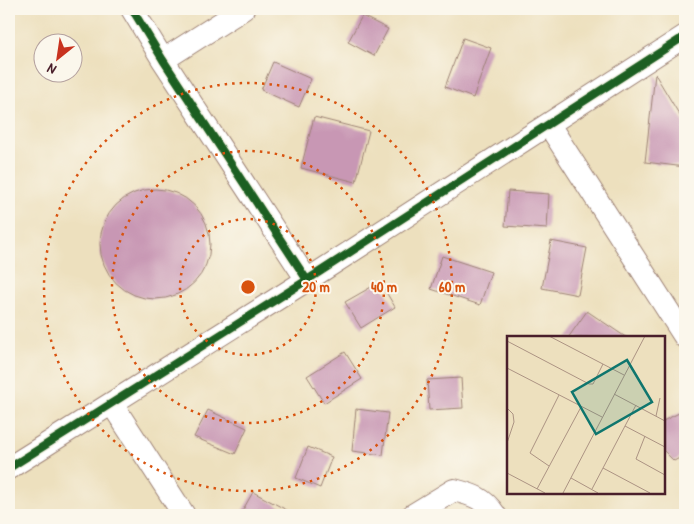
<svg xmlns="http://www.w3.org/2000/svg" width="694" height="524" font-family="'Patrick Hand',sans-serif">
	<rect width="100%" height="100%" fill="#fbf7ec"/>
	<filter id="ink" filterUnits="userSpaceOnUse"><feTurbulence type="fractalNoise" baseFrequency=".02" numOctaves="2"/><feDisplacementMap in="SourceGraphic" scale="10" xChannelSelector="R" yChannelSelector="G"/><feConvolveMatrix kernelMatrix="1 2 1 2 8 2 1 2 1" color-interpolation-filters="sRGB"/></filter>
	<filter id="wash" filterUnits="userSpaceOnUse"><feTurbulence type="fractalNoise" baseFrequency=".0096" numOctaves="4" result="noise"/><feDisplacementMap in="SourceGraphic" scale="20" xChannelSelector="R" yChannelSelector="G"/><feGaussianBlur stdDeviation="1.12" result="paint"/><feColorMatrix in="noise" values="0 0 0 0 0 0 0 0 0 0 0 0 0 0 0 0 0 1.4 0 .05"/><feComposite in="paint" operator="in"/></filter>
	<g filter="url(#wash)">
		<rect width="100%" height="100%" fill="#ede0be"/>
		<g id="blocks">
			<path fill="#c897b4" d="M362,16L388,29L374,56L348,42Z
				M463,38L491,48L473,98L445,87Z
				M273,62L311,79L299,107L261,90Z
				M655,74L685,124V167L645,162Z
				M314,117L369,131L356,182L301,168Z
				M100 244a55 55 0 1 1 110 0a55 55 0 1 1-110 0Z
				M508,191L549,194L547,229L505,226Z
				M551,241L587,248L578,295L542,288Z
				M442,256L491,272L480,305L431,289Z
				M380,282L395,307L361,328L345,302Z
				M587,311L627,338H568Z
				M345,352L362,379L324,403L307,376Z
				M461,378L463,408L429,410L427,380Z
				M356,409L388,413L383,455L352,451Z
				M208,410L247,428L235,454L194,437Z
				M685,410V455L674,461L663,450V421Z
				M308,447L332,457L320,488L296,478Z
				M253,492L296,515H240Z"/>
		</g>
	</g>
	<g filter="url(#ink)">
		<use href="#blocks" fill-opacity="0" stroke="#9c8074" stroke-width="1"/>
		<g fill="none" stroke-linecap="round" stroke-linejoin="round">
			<defs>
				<path id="minor" d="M132,9L163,60L307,280
					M163,60L243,9
					M549,125L685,337
					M112,404L184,515
					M9,468L307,280L685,36
					M413,515L454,490C473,495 484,498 495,515"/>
			</defs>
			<use href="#minor" stroke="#9c8074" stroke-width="24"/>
			<use href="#minor" stroke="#fff" stroke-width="22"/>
			<defs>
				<path id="cycleway" d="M132,9L163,60L307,280
					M9,468L307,280L685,36"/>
			</defs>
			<use href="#cycleway" stroke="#fbf7ec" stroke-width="11"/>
			<use href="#cycleway" stroke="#1b5e20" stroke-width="8"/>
		</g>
	</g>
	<g fill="none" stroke="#d8530f" stroke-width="2.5" stroke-dasharray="2.5 5">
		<circle cx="248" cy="287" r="68"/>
		<circle cx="248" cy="287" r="136"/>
		<circle cx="248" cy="287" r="204"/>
	</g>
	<g transform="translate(507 336)">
		<rect width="158" height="158" fill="#ede0be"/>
		<path fill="none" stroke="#ac9383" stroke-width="1" d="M42,0L117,39M0,5L82,48H86L96,28M0,32L95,81M107,58L158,85M0,72L6,78L7,86L0,107M149,80L153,62M118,90L158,111M138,100L129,123L158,139M42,130L23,117L52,59M96,132L143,157M0,137L38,157M64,142L91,157M30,153L74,71M85,153L129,69M56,157L138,0"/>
		<path fill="#0f766e" fill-opacity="0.15" stroke="#0f766e" stroke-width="2.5" d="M120,24L145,66L89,98L65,56Z"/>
		<rect width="158" height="158" fill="none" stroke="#4a1f2b" stroke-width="2.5"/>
	</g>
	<circle cx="248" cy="287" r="8" fill="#d8530f" stroke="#fbf7ec" stroke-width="2.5"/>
	<g font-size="15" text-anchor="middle" font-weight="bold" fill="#d8530f" stroke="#fbf7ec" stroke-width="4" stroke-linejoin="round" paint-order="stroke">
		<text x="316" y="292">20 m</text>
		<text x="384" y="292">40 m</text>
		<text x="452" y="292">60 m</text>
	</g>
	<rect width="694" height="524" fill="none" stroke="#fbf7ec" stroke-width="30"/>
	<g transform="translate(58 58) rotate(210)"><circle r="24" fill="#fbf7ec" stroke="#b4a19f"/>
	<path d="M0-4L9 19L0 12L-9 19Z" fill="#c8321e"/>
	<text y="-8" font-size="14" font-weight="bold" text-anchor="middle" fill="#4a1f2b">N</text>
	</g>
</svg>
